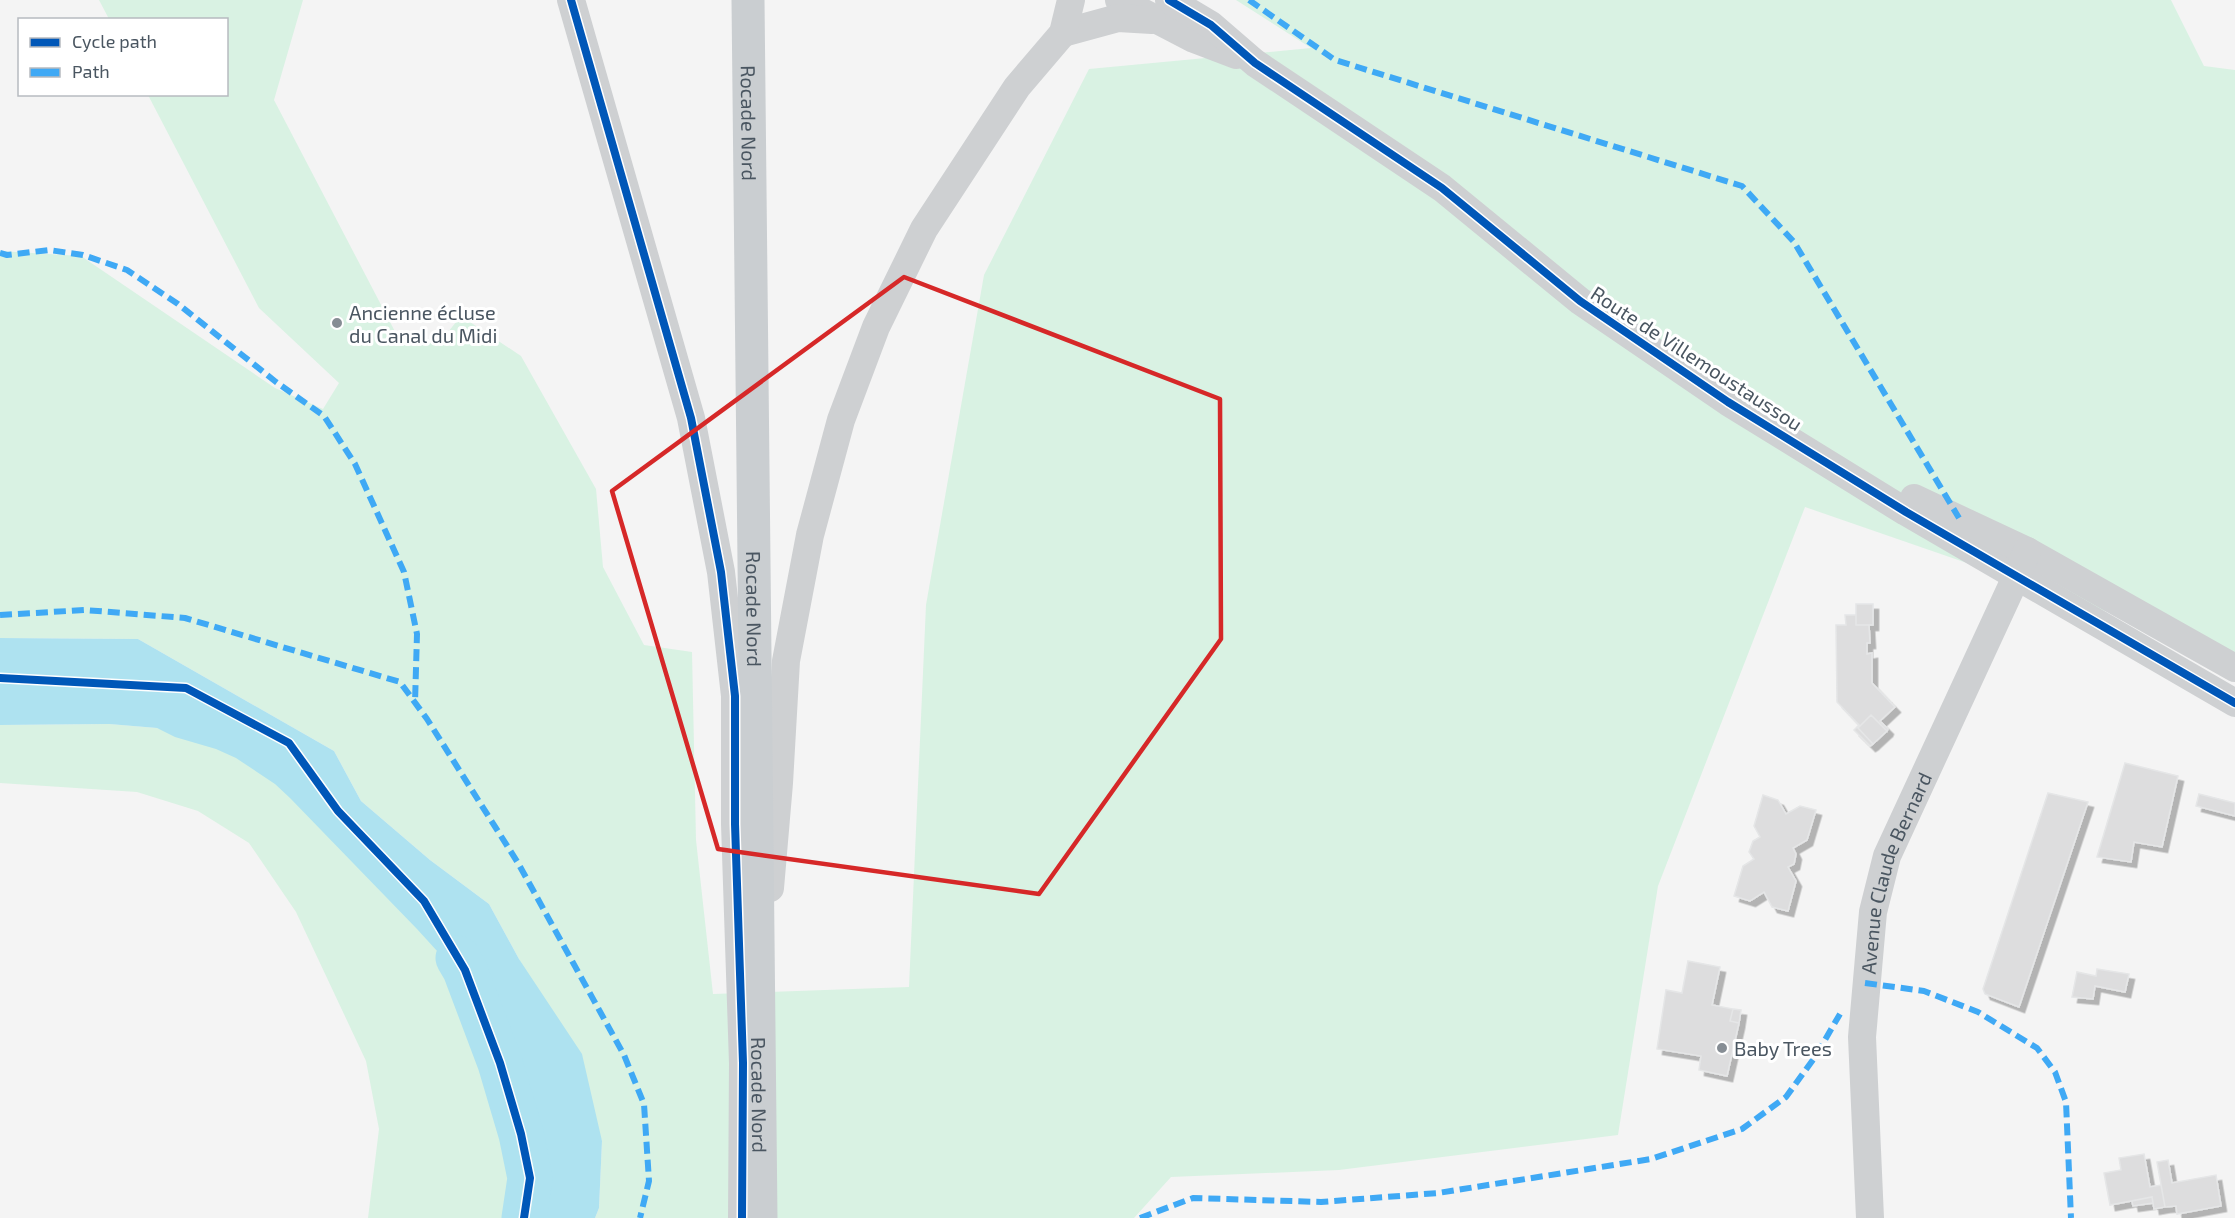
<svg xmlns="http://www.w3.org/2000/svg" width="2235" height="1218" font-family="'Exo 2',sans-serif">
	<defs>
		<filter id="shadow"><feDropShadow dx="5.5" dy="5.5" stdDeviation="0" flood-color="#0004"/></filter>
	</defs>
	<rect width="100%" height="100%" fill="#f4f4f4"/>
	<path fill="#d9f2e3" d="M99,0H303L274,100L401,343H439L461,316L521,356L596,489L603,567L644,645L692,652L696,840L713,994L909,987L926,605L984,275L1089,69L1311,48L1236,0H2171L2204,66L2235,70V656L1805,507L1658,886L1618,1135L1339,1170L1171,1177L1134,1218H595L599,1208L602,1141L519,959L489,904L430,860L361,801L334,751L138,639L0,638V251L81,256L275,388L323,409L339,383L259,308L148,95L226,94V20L109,19Z
		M109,724L157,728L249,755L427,924L459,990L495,1032L521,1134L524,1214L522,1218H368L379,1129L366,1061L296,912L249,843L198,811L137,792L0,783V725Z"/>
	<path fill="#aee2f0" d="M0,638L138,639L334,751L361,801L430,860L489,904L519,959L582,1054L602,1141L599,1208L595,1218H518L523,1147L502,1087L491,1037L480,1010L458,974L417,929L290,798L275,784L236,758L216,749L175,737L157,728L109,724L0,725Z"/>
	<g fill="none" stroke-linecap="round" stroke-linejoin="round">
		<path stroke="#aee2f0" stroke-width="45" d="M458,958L465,970L500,1063L521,1134L530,1178L524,1218"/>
	</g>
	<path fill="#ddddde" stroke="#e5e6e7" stroke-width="1.5" filter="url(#shadow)" d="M1856,604H1873V625H1856Z
		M1845,615H1856V625H1869L1870,643H1867V654L1872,653V683L1895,707L1880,721L1888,729L1887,731L1871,715L1858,728L1873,744L1870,746L1854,730L1859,725L1837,702L1836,625H1846Z
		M1871,715L1887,731L1873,744L1858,728Z
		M2125,763L2178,776L2162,847L2134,842L2131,862L2097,857Z
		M2048,793L2088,802L2019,1007L1985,994L1983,989Z
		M2199,794L2235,803V816L2196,806Z
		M1763,795L1778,800L1786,814L1800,806L1816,810L1807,840L1793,848L1796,854L1794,864L1788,867L1796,881L1788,911L1772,907L1764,892L1750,901L1734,896L1743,866L1754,859L1749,852L1753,841L1760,837L1754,826Z
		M1688,961L1720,967L1712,1005L1733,1009L1730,1021L1739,1023L1727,1076L1699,1070L1701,1056L1657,1049L1666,990L1682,993Z
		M2097,969L2129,974L2125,992L2095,986L2093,999L2072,997L2077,972L2096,976Z
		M1733,1009L1741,1010L1739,1023L1730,1021Z
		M2144,1154L2150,1187L2161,1185L2165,1207L2154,1209L2152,1197L2110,1205L2104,1173L2121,1170L2119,1158Z
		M2168,1160L2172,1183L2216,1175L2221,1206L2177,1214L2176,1206L2165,1207L2157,1162Z
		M2152,1197L2153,1203L2133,1206L2132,1201Z"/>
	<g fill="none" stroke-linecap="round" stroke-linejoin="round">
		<g stroke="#ced0d2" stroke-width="28">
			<path d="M571,0L691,418L721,572L735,696V824L743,1063L742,1218"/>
			<path d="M1119,0L1194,39L1236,55"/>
			<path d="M1169,0L1211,25L1255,63L1442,188L1580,301L1728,402L1906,512L2235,703"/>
			<path d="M1063,33L1118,18L1152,20"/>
			<path d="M1914,498L2027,551L2235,668"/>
			<path d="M770,888L779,783L786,661L810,535L841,420L876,327L924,229L1017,87L1063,33L1071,0"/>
			<path id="s1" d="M1870,1218L1862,1037L1873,912L1887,856L2017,575L2027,551"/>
		</g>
		<path stroke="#caced1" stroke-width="33" id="s2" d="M748,0L761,1218"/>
		<path stroke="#3fa9f5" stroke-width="6" stroke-dasharray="12 6" stroke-linecap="butt" d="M1249,0L1335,60L1742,186L1794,242L1959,518
			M0,253L7,255L49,250L83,255L127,270L178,304L276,382L324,416L355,464L404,572L417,634L415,703
			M0,615L85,610L185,618L400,682L427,719L518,863L624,1055L644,1104L649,1181L640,1218
			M1865,983L1924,991L1978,1012L2037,1048L2055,1072L2066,1102L2071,1218
			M1140,1218L1193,1198L1321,1202L1438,1193L1651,1159L1742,1129L1786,1097L1815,1057L1840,1014"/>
		<defs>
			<path id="cycleway" d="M571,0L691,418L721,572L735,696V824L743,1063L742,1218
				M1169,0L1211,25L1255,63L1442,188L1580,301L1728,402L1906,512L2235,703
				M0,678L186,688L289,743L338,811L424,901L465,970L500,1063L521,1134L530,1178L524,1218"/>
		</defs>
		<use href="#cycleway" stroke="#fff" stroke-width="11"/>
		<use href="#cycleway" stroke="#0057b8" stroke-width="8"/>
	</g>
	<path fill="none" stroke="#d62828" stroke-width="4.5" stroke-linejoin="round" d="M904,277L1220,399L1221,639L1039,894L718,849L612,491Z"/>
	<g fill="#868d94" stroke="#fff" stroke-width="2">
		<circle cx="337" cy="323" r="6"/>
		<circle cx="1722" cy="1048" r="6"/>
	</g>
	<g text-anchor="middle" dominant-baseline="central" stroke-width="6" stroke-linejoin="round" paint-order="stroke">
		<g font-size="20" fill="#4a5661" stroke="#fff">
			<text stroke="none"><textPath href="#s2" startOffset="123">Rocade Nord</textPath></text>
			<text transform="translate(1697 358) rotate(33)">Route de Villemoustaussou</text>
			<text stroke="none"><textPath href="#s2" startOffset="609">Rocade Nord</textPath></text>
			<text stroke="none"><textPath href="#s1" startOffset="350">Avenue Claude Bernard</textPath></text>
			<text stroke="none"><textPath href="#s2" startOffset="1095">Rocade Nord</textPath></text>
		</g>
		<g font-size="20" fill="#4a5661" stroke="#fff" text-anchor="start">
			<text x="349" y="312">Ancienne écluse<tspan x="349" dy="23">du Canal du Midi</tspan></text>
			<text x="1734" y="1048">Baby Trees</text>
		</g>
	</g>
	<rect x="18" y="18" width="210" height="78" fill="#ffffff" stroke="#b7bbc0" stroke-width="1.5"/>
	<rect x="30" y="38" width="30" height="9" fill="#0057b8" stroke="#b7bbc0" stroke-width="1.5"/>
	<text x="72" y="48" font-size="18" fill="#4a5661">Cycle path</text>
	<rect x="30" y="68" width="30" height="9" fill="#3fa9f5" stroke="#b7bbc0" stroke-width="1.5"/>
	<text x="72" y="78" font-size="18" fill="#4a5661">Path</text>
</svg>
